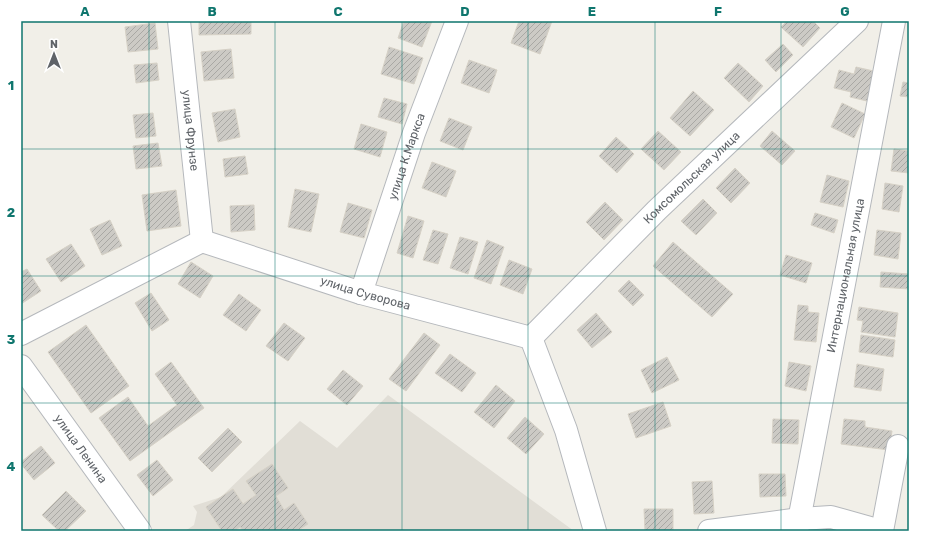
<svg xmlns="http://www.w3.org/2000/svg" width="930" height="552" font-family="Rubik,sans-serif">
	<defs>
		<pattern id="building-hatch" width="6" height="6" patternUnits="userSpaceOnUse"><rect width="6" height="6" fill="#cccac5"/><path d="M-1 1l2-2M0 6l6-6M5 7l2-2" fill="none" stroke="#a9a8a4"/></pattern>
	</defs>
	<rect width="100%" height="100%" fill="#f1efe8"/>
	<path fill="#e1ded6" d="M388,395L574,531H185L194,525L197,512L193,506L221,497L300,421L337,448Z"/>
	<path fill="url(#building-hatch)" stroke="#d6d1c6" d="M199,21H251V34L199,35Z
		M404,21H432L422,47L398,38Z
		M519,21H552L540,54L511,43Z
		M787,21H813L820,28L803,47L781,27Z
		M155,23L158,49L128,52L125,27Z
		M783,44L793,55L776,72L765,60Z
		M389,47L423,58L414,84L381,74Z
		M231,49L234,78L204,81L201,52Z
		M469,60L497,70L489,93L461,83Z
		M157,63L159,80L136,83L134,65Z
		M738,63L763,86L749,102L724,78Z
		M856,67L878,72L871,102L850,97L851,92L834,88L839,70L854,74Z
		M903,82L909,83V97L900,96Z
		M693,91L714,110L690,136L670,118Z
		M384,98L407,104L402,124L378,117Z
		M842,103L865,114L854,138L831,127Z
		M235,109L240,137L218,142L212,113Z
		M153,113L156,136L136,138L133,115Z
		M449,118L472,127L463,150L440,141Z
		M361,124L387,132L380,157L354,149Z
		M658,131L681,152L664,170L641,149Z
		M772,131L795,151L782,165L760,146Z
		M616,137L634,154L617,173L599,156Z
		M158,143L162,166L136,169L133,146Z
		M894,149L909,151V173L891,171Z
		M245,156L248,174L225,177L223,159Z
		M432,162L456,171L446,197L422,188Z
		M735,168L750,183L731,203L716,188Z
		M827,175L849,181L843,207L820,202Z
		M885,183L903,186L899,212L882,209Z
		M295,189L319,194L311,232L288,227Z
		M176,190L181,226L147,231L142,195Z
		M703,199L717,213L696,235L681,221Z
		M605,202L623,220L604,240L586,222Z
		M348,203L372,210L364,238L340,232Z
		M254,205L255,230L231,232L230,206Z
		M815,213L838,220L834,233L811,225Z
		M408,216L424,221L413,258L397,253Z
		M110,220L122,246L102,255L90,229Z
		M433,230L448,234L438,264L423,260Z
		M877,230L901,233L898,259L874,255Z
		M460,237L478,242L468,274L450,268Z
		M487,240L504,247L491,284L474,278Z
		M673,242L733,294L712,317L653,266Z
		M71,244L85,266L61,282L46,259Z
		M786,255L812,263L806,283L780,275Z
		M509,260L532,269L523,294L500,285Z
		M191,262L213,276L200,298L178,284Z
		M27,269L41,291L21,304V272Z
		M881,272L909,274V289L880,287Z
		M629,280L644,295L633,306L618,291Z
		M151,293L169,320L152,331L135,303Z
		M239,294L261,310L246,331L223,315Z
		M798,305L808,306V312L819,313L816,342L794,340Z
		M859,307L898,313L895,337L861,332L863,321L857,320Z
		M596,313L612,332L592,348L577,330Z
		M284,323L305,338L288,361L266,346Z
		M86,325L129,386L91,413L48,352Z
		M424,333L440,345L406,391L389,379Z
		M861,335L895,340L893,357L859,352Z
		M450,354L476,373L462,392L435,373Z
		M667,357L679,380L652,393L641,370Z
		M171,362L204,408L130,461L99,418L128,397L148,426L177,405L155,374Z
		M789,362L811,366L806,391L785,386Z
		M857,364L884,369L881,391L854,387Z
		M343,370L363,386L347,405L327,389Z
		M496,385L515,401L494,428L474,412Z
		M663,402L671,426L636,438L628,414Z
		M525,417L544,434L526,454L507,438Z
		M773,419L799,420L798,444L772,443Z
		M844,419L865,421V427L892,431L889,450L841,444Z
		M228,428L242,442L212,472L198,458Z
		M41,446L55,463L34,480L21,464V462Z
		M157,460L173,480L153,496L137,475Z
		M272,464L288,488L276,496L284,510L294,503L308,524L297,531H243L240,527L234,531H222L206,507L233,489L243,504L256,495L246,481Z
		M759,474H785L786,496L760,497Z
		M712,481L714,513L694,514L692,482Z
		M66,491L86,511L65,531H59L42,515Z
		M644,509H673V531H645Z
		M829,527L848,531H820Z"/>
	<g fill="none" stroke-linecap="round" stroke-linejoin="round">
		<defs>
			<g id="minor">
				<path id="s1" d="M179,21L202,241"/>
				<path id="s2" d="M361,293L414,133L457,21"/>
				<path id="s3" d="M21,334L202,241L361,293L531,338L566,430L595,531"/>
				<path id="s4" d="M531,338L657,210L857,21"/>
				<path id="s5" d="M21,366L140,531"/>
				<path d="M709,531L800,519L831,517L881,531"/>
				<path id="s6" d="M797,531L894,21"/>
				<path d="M882,531L898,446"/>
			</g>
		</defs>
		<use href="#minor" stroke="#b5b8bc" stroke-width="24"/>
		<use href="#minor" stroke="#fff" stroke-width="22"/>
	</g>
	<path fill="none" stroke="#0f766e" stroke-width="1" stroke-opacity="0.55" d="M149,21V531M275,21V531M402,21V531M528,21V531M655,21V531M781,21V531M21,149H909M21,276H909M21,403H909"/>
	<g text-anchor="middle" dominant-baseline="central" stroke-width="4" stroke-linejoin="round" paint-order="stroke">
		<g font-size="12" fill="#5f6368" stroke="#fff">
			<text stroke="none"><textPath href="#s1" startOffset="110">улица Фрунзе</textPath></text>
			<text stroke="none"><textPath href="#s2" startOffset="144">улица К.Маркса</textPath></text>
			<text stroke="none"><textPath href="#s4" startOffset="227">Комсомольская улица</textPath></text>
			<text stroke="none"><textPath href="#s6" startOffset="260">Интернациональная улица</textPath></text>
			<text stroke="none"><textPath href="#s3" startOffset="375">улица Суворова</textPath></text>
			<text stroke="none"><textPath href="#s5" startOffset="102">улица Ленина</textPath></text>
		</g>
	</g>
	<rect width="930" height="552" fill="none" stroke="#ffffff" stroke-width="44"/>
	<g transform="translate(54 54)" stroke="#ffffff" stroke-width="3" paint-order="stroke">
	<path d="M0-3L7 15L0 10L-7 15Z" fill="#5f6368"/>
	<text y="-6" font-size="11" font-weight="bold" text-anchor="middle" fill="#5f6368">N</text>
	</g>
	<rect x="22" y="22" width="886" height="508" fill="none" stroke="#0f766e" stroke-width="1.5"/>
	<g font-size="13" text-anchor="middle" font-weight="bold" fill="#0f766e">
		<text x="85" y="16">A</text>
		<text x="212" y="16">B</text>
		<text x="338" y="16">C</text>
		<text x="465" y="16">D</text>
		<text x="592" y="16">E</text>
		<text x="718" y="16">F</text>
		<text x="845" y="16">G</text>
		<text x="11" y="90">1</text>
		<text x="11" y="217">2</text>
		<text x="11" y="344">3</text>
		<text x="11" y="471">4</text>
	</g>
</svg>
